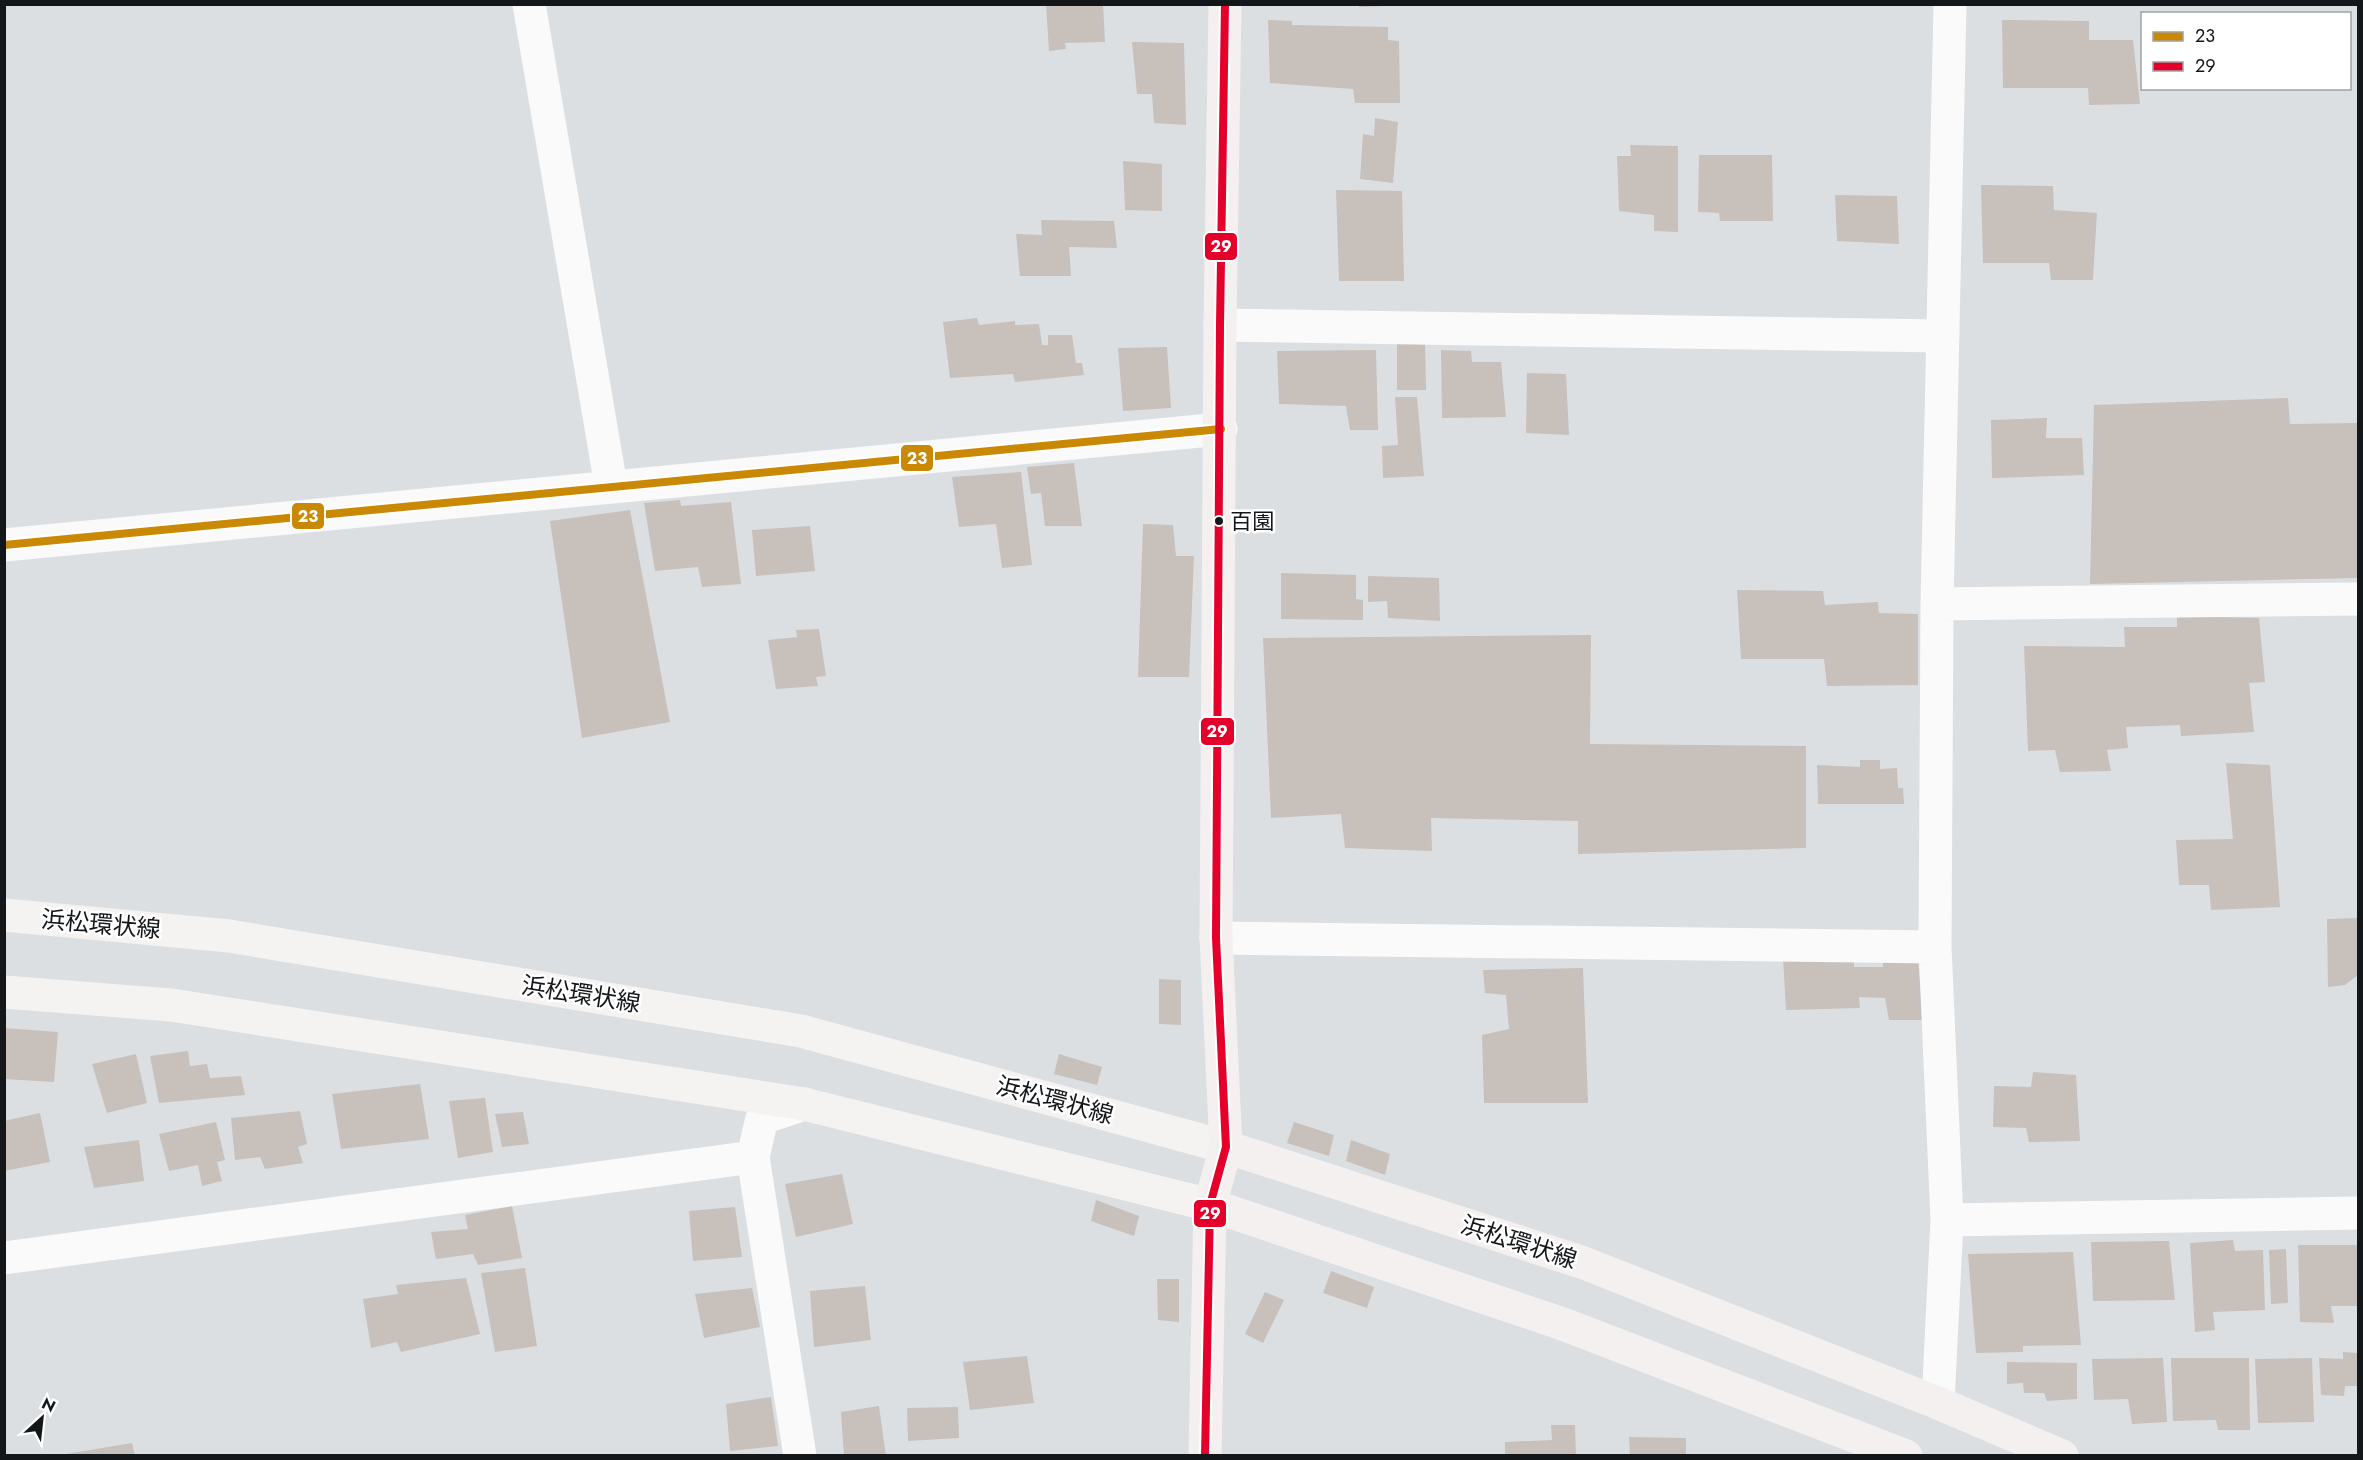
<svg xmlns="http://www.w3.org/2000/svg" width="2363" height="1460" font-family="Jost,'Noto Sans JP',sans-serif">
	<rect width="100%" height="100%" fill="#dcdfe2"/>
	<path fill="#c8c0ba" d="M1046,4H1103L1105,42L1065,43L1066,49L1049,51Z
		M1359,4H1387V6L1359,7Z
		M1268,20L1292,21V25L1388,27V40L1399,41L1400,103H1355L1353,89L1270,83Z
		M2002,20L2089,21V40H2133L2140,104L2089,105L2088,88H2003Z
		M1132,42L1184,43L1186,125L1154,123L1152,94H1137Z
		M1375,118L1398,122L1393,183L1360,179L1363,134L1374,136Z
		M1630,145L1678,146V232L1654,231V215L1619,211L1617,156H1631Z
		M1699,155H1772L1773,221H1720L1719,213L1698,212Z
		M1123,161L1162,164V211L1125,210Z
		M1981,185L2053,186L2054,210L2097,213L2093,280H2051L2049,263H1983Z
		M1336,190L1402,191L1404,281H1339Z
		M1835,195L1897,196L1899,244L1837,241Z
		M1041,220L1114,221L1117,248L1069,247L1071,276H1020L1016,234L1042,235Z
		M977,318L979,325L1015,321V325L1039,324L1042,345H1048V335H1072L1076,363H1082L1084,375L1015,382L1013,374L950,378L943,322Z
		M1397,339H1425L1426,390H1397Z
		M1167,347L1171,408L1123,411L1118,348Z
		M1376,350L1378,430H1350L1346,406L1279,404L1277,351Z
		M1441,350L1471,351L1472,362H1501L1506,417L1442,418Z
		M1527,373L1566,374L1569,435L1526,433Z
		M1395,397H1417L1424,476L1383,478L1382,446L1398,445Z
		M2288,398L2290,424L2358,423V578L2090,584L2094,405Z
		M2047,418L2046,438H2082L2084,475L1992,478L1991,420Z
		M1074,463L1082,526H1045L1041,493L1031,494L1027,467Z
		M1021,472L1032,565L1002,568L996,524L959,527L952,477Z
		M680,500L681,506L731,502L741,584L702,587L698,567L655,571L644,503Z
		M630,510L670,722L582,738L550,521Z
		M1143,524L1173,525L1176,556H1194L1189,677H1138Z
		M810,526L815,571L756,576L752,530Z
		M1281,573L1356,575V599L1363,600V620L1281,619Z
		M1368,576L1439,578L1440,621L1388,618L1387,601L1368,602Z
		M1737,590L1823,591L1825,605L1878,602L1879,613L1918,614V685L1827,686L1824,659H1741Z
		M2177,616L2259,618L2265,682L2249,683L2254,732L2181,736L2180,725L2126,727L2128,748L2107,750L2111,771L2060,772L2055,750L2028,751L2024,646L2125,647L2124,627H2177Z
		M819,629L826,676L816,677L818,686L776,689L768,640L797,637L796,630Z
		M1591,635L1590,744L1806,746V848L1578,854V821L1431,818L1432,851L1345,848L1341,814L1271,818L1263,638Z
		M1860,760H1880V769L1897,768L1898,788H1903L1904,804H1818L1817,765L1860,767Z
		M2226,763L2270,765L2280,907L2211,910L2209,885H2179L2176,840L2233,839Z
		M2358,918V975L2345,985L2328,987L2327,919Z
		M1883,957L1918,958L1923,1020H1889L1885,998L1859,997L1860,1008L1786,1010L1783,958H1854V967H1883Z
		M1583,968L1588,1103H1484L1482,1035L1509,1029L1506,995L1485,993L1483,970Z
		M1159,979L1181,980V1025L1159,1024Z
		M4,1028L58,1032L54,1082L4,1079Z
		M188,1051L190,1066L207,1064L210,1078L241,1076L245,1095L159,1103L150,1056Z
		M136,1054L147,1103L107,1113L92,1064Z
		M1059,1054L1102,1067L1097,1085L1054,1074Z
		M2033,1072L2076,1075L2080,1141L2029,1142L2026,1128L1993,1127L1994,1086L2031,1087Z
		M420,1084L429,1139L341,1149L332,1094Z
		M485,1098L493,1152L458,1158L449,1101Z
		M300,1111L307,1144L298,1147L303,1163L265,1169L260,1157L235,1160L231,1118Z
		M523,1112L529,1144L502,1147L495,1114Z
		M40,1113L50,1162L4,1171V1121Z
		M216,1122L225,1160L217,1162L222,1181L202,1186L198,1165L169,1171L159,1134Z
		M1294,1122L1334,1135L1329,1156L1287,1143Z
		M139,1140L144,1181L94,1188L84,1147Z
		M1351,1140L1390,1154L1385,1175L1346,1161Z
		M842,1174L853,1224L796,1237L785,1184Z
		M1096,1200L1139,1216L1134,1236L1091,1221Z
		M512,1206L522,1258L478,1265L473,1254L436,1259L431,1232L468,1229L465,1215Z
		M735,1207L742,1257L693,1261L689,1211Z
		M2233,1240L2235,1251L2263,1250L2265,1310L2213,1312L2215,1330L2195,1332L2190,1243Z
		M2169,1241L2175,1300L2093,1301L2091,1242Z
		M2298,1245H2358V1306H2331L2334,1323L2300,1322Z
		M2286,1249L2288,1303L2271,1304L2269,1250Z
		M2073,1252L2081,1345L2023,1346V1352L1976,1353L1968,1254Z
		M525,1268L537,1346L495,1352L481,1273Z
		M1331,1271L1374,1287L1367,1308L1323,1293Z
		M466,1278L480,1334L401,1352L397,1342L371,1348L363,1299L398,1294L396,1285Z
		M1157,1279H1179V1322L1158,1320Z
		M865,1286L871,1340L814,1347L810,1291Z
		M752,1288L760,1327L704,1338L695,1294Z
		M1265,1292L1284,1300L1263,1343L1245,1334Z
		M2343,1352L2358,1353V1386H2345L2344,1396L2321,1395L2319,1358L2343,1359Z
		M1027,1356L1034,1403L970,1410L963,1362Z
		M2163,1358L2167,1422L2132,1424L2128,1399L2094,1400L2092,1359Z
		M2171,1358H2249L2250,1430H2218L2216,1420L2173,1421Z
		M2312,1358L2314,1422L2258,1423L2255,1359Z
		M2007,1362L2077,1363V1399L2047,1401L2044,1393H2024L2023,1383L2007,1384Z
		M771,1397L778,1446L730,1451L726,1404Z
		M879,1406L886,1456H844L841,1412Z
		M958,1407L959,1438L908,1441L907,1408Z
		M1551,1425H1575L1576,1456H1505V1442L1552,1440Z
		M1629,1437L1686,1438V1456H1630Z
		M132,1443L135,1456H66V1454Z"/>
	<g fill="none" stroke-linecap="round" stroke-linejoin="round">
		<path stroke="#fafafb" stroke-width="33" d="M529,4L611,486
			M1220,325L1943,336
			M4,545L1221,429
			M1937,604L2358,599
			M1216,938L1935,947
			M753,1157L800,1456
			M1947,1220L2358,1213
			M4,1258L753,1157L762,1118L804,1104
			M1938,1403L1947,1220L1935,947L1937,604L1950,4"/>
		<path stroke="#f5f2f2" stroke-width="33" d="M4,915L229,936L801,1031L1226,1147
			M4,992L171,1005L804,1104L1210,1205"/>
		<path stroke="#f4f0ef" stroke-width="33" d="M1226,1147L1584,1263L1938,1403L2062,1456
			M1210,1205L1563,1324L1906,1456
			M1205,1456L1210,1205L1226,1147L1216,938L1220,325L1225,4"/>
		<defs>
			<path id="bus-1" d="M4,545L1221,429"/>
			<path id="bus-2" d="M1205,1456L1210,1205L1226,1147L1216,938L1220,325L1225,4"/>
		</defs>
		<use href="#bus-1" stroke="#fff" stroke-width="12"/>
		<use href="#bus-2" stroke="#fff" stroke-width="12"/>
		<use href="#bus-1" stroke="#ca8905" stroke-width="8"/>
		<use href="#bus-2" stroke="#e4002b" stroke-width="8"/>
	</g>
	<circle fill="#141719" stroke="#fff" stroke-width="2" cx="1219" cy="521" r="5"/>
	<g text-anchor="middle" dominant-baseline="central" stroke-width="5" stroke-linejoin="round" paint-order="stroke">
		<g font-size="22" fill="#141719" stroke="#fff" text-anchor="start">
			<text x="1230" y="521">百園</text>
		</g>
		<g font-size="24" fill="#141719" stroke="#fff">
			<text transform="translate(101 924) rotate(5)">浜松環状線</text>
			<text transform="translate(581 994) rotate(9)">浜松環状線</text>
			<text transform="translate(1055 1100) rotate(15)">浜松環状線</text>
			<text transform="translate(1519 1242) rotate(18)">浜松環状線</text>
		</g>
	</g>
	<g stroke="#fff" stroke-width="2">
		<rect x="1204" y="232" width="34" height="29" rx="6" fill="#e4002b"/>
		<rect x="900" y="444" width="34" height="28" rx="6" fill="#ca8905"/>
		<rect x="291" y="502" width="34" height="28" rx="6" fill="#ca8905"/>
		<rect x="1200" y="717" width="35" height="29" rx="6" fill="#e4002b"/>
		<rect x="1193" y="1199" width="34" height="29" rx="6" fill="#e4002b"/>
	</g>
	<g font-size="16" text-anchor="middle" font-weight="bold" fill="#fff">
		<text x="1221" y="252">29</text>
		<text x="917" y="464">23</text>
		<text x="308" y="522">23</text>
		<text x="1217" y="737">29</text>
		<text x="1210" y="1219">29</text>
	</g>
	<rect width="2363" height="1460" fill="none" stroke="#141719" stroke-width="12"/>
	<rect x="2141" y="12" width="210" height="78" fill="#ffffff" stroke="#a1a2a3" stroke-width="1.5"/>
	<rect x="2153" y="32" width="30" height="9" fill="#ca8905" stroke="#a1a2a3" stroke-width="1.5"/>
	<text x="2195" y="42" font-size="18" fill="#141719">23</text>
	<rect x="2153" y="62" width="30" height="9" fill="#e4002b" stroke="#a1a2a3" stroke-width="1.5"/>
	<text x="2195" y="72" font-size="18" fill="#141719">29</text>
	<g transform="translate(42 1418) rotate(27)" stroke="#ffffff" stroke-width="4.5" paint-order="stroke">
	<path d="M0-4.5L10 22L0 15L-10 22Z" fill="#141719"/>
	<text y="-9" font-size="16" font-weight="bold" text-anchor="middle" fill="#141719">N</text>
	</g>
</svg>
